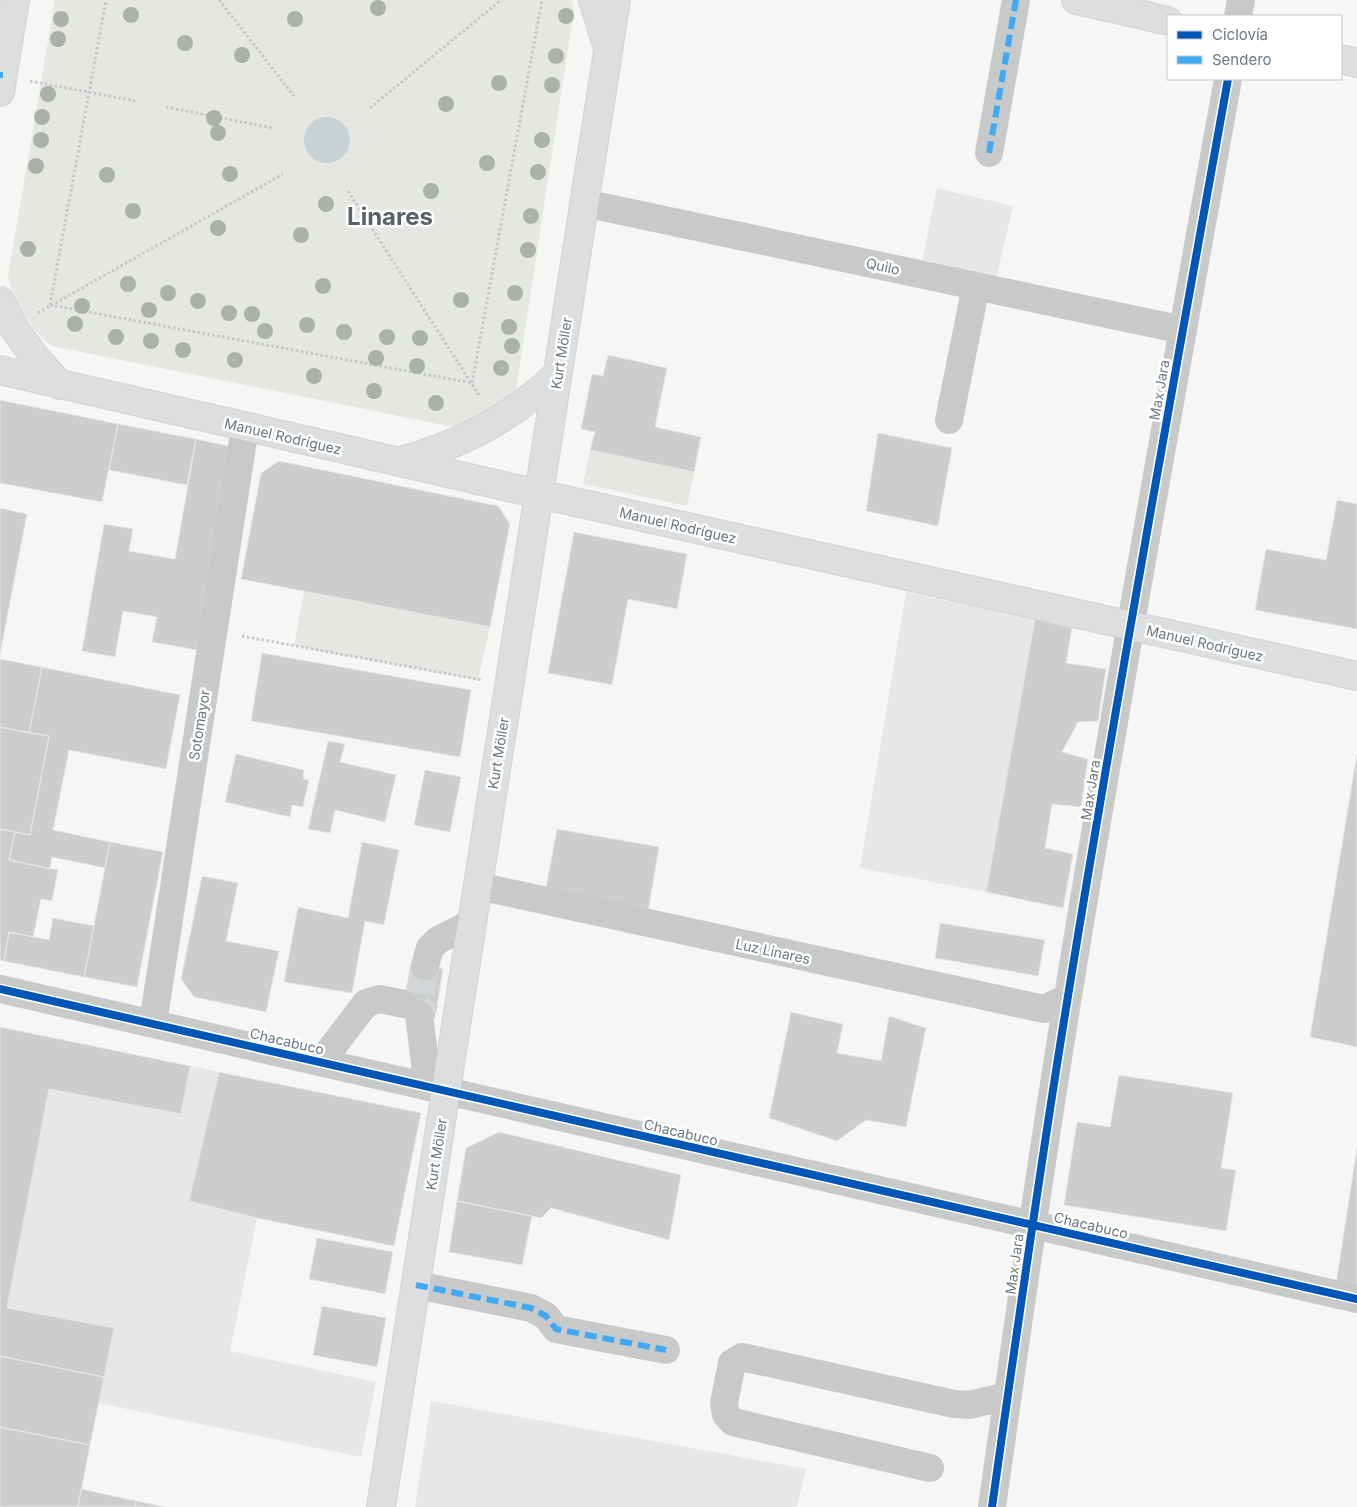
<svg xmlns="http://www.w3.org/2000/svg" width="1357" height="1507" font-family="Inter,sans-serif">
	<rect width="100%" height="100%" fill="#f6f6f5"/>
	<path fill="#e6e7e7" d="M937,188L1013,206L996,280L922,262Z
		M906,592L1035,619L986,892L860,868Z
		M0,1027L421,1113L394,1246L257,1218L230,1351L376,1382L361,1457L98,1403L0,1356Z
		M431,1401L698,1449L806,1469L797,1507H415Z"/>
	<path fill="#e5e7e3" d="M55,0H572L574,9L516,389L506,402L464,425L448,426L52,346C28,326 17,308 8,277Z
		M590,450L694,472L687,506L583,484Z
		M304,591L490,627L478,680L294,646Z"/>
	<path fill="#c8d1d3" d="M304 140a23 23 0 1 1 46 0a23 23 0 1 1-46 0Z"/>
	<path fill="#cccece" stroke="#e6e6e4" d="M608,355L667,368L655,427L701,437L694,472L590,450L595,432L581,429L592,374L603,376Z
		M0,400L118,424L102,502L0,483Z
		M118,424L196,439L187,485L109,470Z
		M878,433L952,448L938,526L866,511Z
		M196,439L232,447L197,650L152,642L157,617L123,611L115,657L82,651L104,524L133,529L129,551L175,559Z
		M279,461L498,506L510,524L490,627L241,579L261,473Z
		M1337,500L1357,504V629L1255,610L1266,549L1326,560Z
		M0,508L27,514L0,654Z
		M574,532L687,554L677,609L628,599L612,685L548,673Z
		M1035,619L1072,628L1066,663L1106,669L1098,721L1078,722L1062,752L1088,759L1081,807L1052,804L1045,848L1073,854L1063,908L986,892Z
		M262,653L471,690L460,757L251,721Z
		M0,659L42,667L29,733L0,727Z
		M42,667L180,695L166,769L69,750L53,830L110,842L105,868L52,857L50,869L9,860L15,832L30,835L49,736L29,733Z
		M0,727L49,736L30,835L0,829Z
		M328,741L345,744L340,762L396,775L385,822L335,810L330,833L308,829Z
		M236,754L304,770L303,779L309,780L303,807L292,805L290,817L225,802Z
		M1357,754V1047L1310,1037Z
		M425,770L461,777L450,832L414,825Z
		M0,829L15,832L9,860L58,870L52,901L41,899L33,937L9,932L4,961L0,960Z
		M557,829L659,847L648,912L545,893Z
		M110,842L163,852L137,987L84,977Z
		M362,842L399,850L384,925L365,921L352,993L284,982L298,907L348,918Z
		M202,876L238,883L226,941L279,951L266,1012L194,997L181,979Z
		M53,918L94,926L84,977L4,961L9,932L49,940Z
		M940,923L1045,940L1038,976L935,958Z
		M411,964L443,969L435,1018L402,1012Z
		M791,1012L843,1024L837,1053L881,1061L889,1016L926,1028L906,1127L866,1120L837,1141L769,1118Z
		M0,1027L190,1066L181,1114L49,1089L7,1308L114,1328L104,1377L0,1356Z
		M219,1072L421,1113L394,1246L257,1218L189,1201Z
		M1119,1075L1233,1093L1221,1168L1236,1170L1226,1231L1064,1205L1077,1122L1110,1127Z
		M499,1132L681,1175L669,1240L551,1208L541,1218L457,1201L466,1148Z
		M1357,1147V1288L1336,1284Z
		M457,1201L532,1216L522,1265L449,1252Z
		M317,1238L393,1252L385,1294L309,1279Z
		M322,1306L386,1318L377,1367L313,1355Z
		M0,1356L104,1377L90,1445L0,1427Z
		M0,1427L90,1445L78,1507H0Z
		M81,1489L136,1501L135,1507H78Z
		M136,1501L165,1507H135Z"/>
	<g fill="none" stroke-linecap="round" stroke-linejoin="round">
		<path stroke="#d3d6d8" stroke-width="28" stroke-dasharray="28 14" stroke-linecap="butt" d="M425,966L418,1007L429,1017"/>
		<defs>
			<path id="major" d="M593,0L606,42
				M1076,0L1168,21
				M1341,59L1357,63
				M0,92L15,0
				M0,301L13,327L35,357L60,385
				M0,370L539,494L1357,676
				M401,461C448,448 491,429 530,398C540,390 551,382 558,372
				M381,1507L616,0"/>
		</defs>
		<use href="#major" stroke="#d2d3d3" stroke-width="30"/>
		<path stroke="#c6c7c8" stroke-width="3" stroke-dasharray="2.5 2.5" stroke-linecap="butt" d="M219,0L294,96
			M30,81L135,101
			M166,107L273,128
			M370,108L501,0
			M348,191L480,397
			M50,305L472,383
			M50,305L106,0
			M38,313L283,174
			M472,383L542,0
			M242,636L482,680"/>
		<path stroke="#c8caca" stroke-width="28" d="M1238,16L1241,0
			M989,153L1016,0
			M584,203L1183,330
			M949,420L976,286
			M478,886L1044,1009L1067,998
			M425,966L430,948L438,940L472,923
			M0,989L1357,1299
			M419,1015L428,1087
			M153,1023L245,427
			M321,1062L366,1003L380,999L404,1004
			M416,1285L531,1308L546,1316L556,1329L666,1350
			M930,1468L733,1422L726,1415L724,1403L732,1363L742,1357L954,1404L969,1405L1008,1396
			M992,1507C1016,1337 1040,1166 1068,996C1118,690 1173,384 1228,79"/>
		<use href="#major" stroke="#dddedf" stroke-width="28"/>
		<path stroke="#3fa9f5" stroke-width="6" stroke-dasharray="12 6" stroke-linecap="butt" d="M0,75H3
			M989,153L1016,0
			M416,1285L531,1308L546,1316L556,1329L666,1350"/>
		<defs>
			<path id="cycleway" d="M0,989L1357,1299
				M992,1507C1016,1337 1040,1166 1068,996C1118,690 1173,384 1228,79"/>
		</defs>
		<use href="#cycleway" stroke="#fff" stroke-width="11"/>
		<use href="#cycleway" stroke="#0057b8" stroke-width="8"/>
	</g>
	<g fill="#aab2a7">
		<circle cx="378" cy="8" r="8"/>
		<circle cx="131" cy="15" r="8"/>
		<circle cx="566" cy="16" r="8"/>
		<circle cx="61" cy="19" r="8"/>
		<circle cx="295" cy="19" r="8"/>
		<circle cx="58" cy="39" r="8"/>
		<circle cx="185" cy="43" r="8"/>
		<circle cx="242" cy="55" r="8"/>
		<circle cx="556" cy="56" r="8"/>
		<circle cx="499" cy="83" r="8"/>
		<circle cx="552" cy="85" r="8"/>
		<circle cx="48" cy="94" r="8"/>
		<circle cx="446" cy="104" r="8"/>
		<circle cx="42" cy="117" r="8"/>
		<circle cx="214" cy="118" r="8"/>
		<circle cx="218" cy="133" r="8"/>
		<circle cx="41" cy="140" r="8"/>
		<circle cx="542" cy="140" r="8"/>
		<circle cx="487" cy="163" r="8"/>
		<circle cx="36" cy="166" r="8"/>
		<circle cx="538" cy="172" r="8"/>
		<circle cx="230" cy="174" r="8"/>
		<circle cx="107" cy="175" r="8"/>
		<circle cx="431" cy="191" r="8"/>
		<circle cx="326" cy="204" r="8"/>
		<circle cx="133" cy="211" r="8"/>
		<circle cx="531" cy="216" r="8"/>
		<circle cx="218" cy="228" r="8"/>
		<circle cx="301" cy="235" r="8"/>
		<circle cx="28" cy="249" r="8"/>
		<circle cx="528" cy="250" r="8"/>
		<circle cx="128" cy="284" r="8"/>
		<circle cx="323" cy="286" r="8"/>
		<circle cx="168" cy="293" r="8"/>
		<circle cx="515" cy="293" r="8"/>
		<circle cx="461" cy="300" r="8"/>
		<circle cx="198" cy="301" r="8"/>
		<circle cx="82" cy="306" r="8"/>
		<circle cx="149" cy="310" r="8"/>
		<circle cx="229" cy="313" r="8"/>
		<circle cx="252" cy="314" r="8"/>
		<circle cx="75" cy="324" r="8"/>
		<circle cx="307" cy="325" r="8"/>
		<circle cx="509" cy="327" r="8"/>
		<circle cx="265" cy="331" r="8"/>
		<circle cx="344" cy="332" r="8"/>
		<circle cx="116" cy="337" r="8"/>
		<circle cx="387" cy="337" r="8"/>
		<circle cx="420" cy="338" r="8"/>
		<circle cx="151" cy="341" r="8"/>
		<circle cx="512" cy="346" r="8"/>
		<circle cx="183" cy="350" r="8"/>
		<circle cx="376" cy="358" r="8"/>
		<circle cx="235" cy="360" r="8"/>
		<circle cx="417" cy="366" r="8"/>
		<circle cx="501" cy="368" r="8"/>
		<circle cx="314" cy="376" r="8"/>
		<circle cx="374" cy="391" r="8"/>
		<circle cx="436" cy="403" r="8"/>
	</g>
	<g text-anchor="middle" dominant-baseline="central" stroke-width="5" stroke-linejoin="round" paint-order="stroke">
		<g font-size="14" fill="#697882" stroke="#fff">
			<text transform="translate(883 266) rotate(12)">Quilo</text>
			<text transform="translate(561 353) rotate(-81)">Kurt Möller</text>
			<text transform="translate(1159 390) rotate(-80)">Max Jara</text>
			<text transform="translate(283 436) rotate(13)">Manuel Rodríguez</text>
			<text transform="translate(678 525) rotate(13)">Manuel Rodríguez</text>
			<text transform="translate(1205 643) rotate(13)">Manuel Rodríguez</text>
			<text transform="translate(199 725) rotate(-81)">Sotomayor</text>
			<text transform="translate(498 753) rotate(-81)">Kurt Möller</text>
			<text transform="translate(1090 790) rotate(-81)">Max Jara</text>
			<text transform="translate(773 951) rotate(12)">Luz Linares</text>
			<text transform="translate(287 1041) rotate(13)">Chacabuco</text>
			<text transform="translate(681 1132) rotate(13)">Chacabuco</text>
			<text transform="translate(436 1154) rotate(-81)">Kurt Möller</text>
			<text transform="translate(1091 1225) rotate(13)">Chacabuco</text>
			<text transform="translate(1014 1264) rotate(-82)">Max Jara</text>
		</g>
		<g font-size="24" font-weight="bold" fill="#566168" stroke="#fff">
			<text x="390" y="216">Linares</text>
		</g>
	</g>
	<rect x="1167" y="15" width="175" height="65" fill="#ffffff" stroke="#c3c9cd"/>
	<rect x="1177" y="31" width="25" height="8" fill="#0057b8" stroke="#c3c9cd"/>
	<text x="1212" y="40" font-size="15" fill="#697882">Ciclovía</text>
	<rect x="1177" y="56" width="25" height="8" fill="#3fa9f5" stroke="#c3c9cd"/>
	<text x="1212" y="65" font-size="15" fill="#697882">Sendero</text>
</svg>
